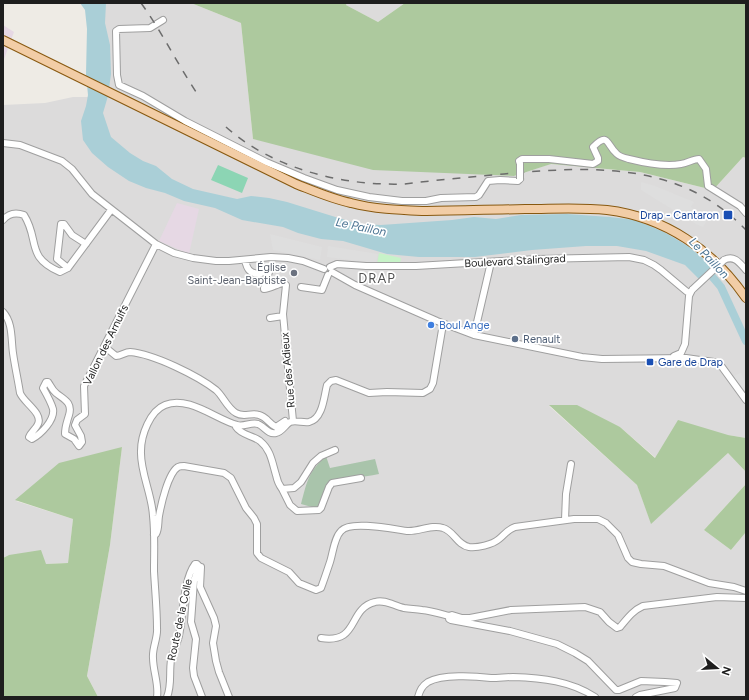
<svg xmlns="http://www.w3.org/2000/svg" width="749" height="700" font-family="Figtree,sans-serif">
	<rect width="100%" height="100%" fill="#eeebe5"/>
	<path fill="#dcdbdb" d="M95,3H191L241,23L253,139L514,176L550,164L640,172L713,190L743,157L746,158V438L728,435L656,458L620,427L549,406L637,485L651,523L728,453L746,472V484L704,530L731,550L746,532V691L744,697H98L87,676L110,545L122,447L16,501L73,519L68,563L46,564L9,555L3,558V105L45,103L73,97H93Z
		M347,3H405L378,22L346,5Z"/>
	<path fill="#e6d8e4" d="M3,25L14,32L3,62Z
		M177,203L199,209L189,254L159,241Z"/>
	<path fill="#adc99e" d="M191,3H347L346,5L378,22L405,3H746V158L743,157L713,190L640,172L551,164L514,176L373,170L253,139L241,23Z
		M549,405H577L620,427L655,458L678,420L728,435L746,438V472L728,453L651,524L637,485Z
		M122,447L110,545L87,676L98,697H3V558L9,555L41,550L46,564L68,563L73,519L15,500L59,463Z
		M746,484V532L731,550L704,530Z"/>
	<path fill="#a9c4ab" d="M326,456L330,468L375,459L379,474C362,478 345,477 328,483L319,509L301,504C307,482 308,472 326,456Z"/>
	<path fill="#c7f3c8" d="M379,253L401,258L400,264H377Z"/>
	<path fill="#8cd5b4" d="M218,165L248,178L242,193L211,180Z"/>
	<path fill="#dedede" d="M641,182L655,186L694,202L691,207L703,214L701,216L707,220L703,227L698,225L641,190Z
		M270,234L322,247L320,260L273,250Z
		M328,246L378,254L376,263L327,257Z
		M741,373L746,384V396L733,376Z"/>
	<path fill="#aacfd7" d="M80,3H106L105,23L110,45L111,74L108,96L103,113L111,137L130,153L143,161L156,166L172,179L193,189L237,199L251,196L269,198L287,202L358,224L381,225L452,220L474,217L496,219L521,215L567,214L610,217L635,220L664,232L688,246L712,266L699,279L685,265L646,251L617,246H586L532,250L475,257H419L387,254L343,241L321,239L298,233L283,227L242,220L215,208L184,201L165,193L146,188L129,181L108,167L92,153L83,140L81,121L86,106L88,95L86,74L87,29L85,10Z"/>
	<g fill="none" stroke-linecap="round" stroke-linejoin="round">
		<path stroke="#aacfd7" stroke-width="8" d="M704,267L721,287L746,341"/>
		<defs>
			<path id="minor" d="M163,20L150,28L119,29L116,31L117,75L119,85L143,96L185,121L266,162L304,178L337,190L369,197L402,201H426L441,198L476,197L479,195L488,181L500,180L518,181L520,179
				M3,143L20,145L62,161L72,169L92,194L156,244L174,253L193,258L216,261H229L271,257L288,258L303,261L324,269
				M520,164L519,161L522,159H549L593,164L598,161V158L593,147C609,131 606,145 617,154C620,157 625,158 629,159C645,163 665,167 681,164C688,163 693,159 699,159L706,169L708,186L740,206L746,213
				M3,220C9,213 16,212 24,215C40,240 25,257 60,272L68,268L111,210
				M245,260C247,269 249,273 259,274L266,271L269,272L264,288V289C270,289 277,284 283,283L286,285L283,314L293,421
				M724,260C734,255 739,262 746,270
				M330,267L337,264L366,266H416L538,259L629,257L644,260L654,265L661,270L686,291L689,293
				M68,268L57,259L61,224H64L72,235L86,244
				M332,272L355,285L437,321L474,335L582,357L602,359L686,358L714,362L722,367L746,400
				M301,287L322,290L328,275
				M3,312C13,323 11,339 13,353C15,367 18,380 20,393C24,403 43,413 38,424C36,429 31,432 29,437L32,439C41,434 55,420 53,409C51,402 47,395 43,388L46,382H48C51,386 52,390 56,393C63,399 73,402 69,415C67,422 65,426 65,434L74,439L79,446L82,442L81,436L75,425L77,420L85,414L84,386L156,244
				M270,318L283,316
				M474,335L491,262
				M105,347L116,356C121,356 125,352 130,352C154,354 198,376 216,390C223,396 227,408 236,413C244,418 251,412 259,415C267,417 269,424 276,427L285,421
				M674,356L681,353L685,344L689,296L692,290
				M236,425V427C241,435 252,435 260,441C271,450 272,462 276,475C277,480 279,485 282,489L294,488L301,482L313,463L321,456L335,450
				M282,489L290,505L297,511L319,510L321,508L329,487L332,483L361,478
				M565,520L566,494L571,464
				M154,535L156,534C159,529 158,522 159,516C161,505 168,473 178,467C180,466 182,466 184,466L224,473L231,478L246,508L254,518L257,524V553L261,558L289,572L299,583L316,590L321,588C324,580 327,571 330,562C333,553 334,538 341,531C350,520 393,529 407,531C419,532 431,524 443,528C454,531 457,545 469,547C477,548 492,545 499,539C505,534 507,530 515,527L574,519H598L606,523L618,535L628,558L632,562L641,564L664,566L709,583L734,587L746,591
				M201,567L200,587L214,618L216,626L213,643L216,661L219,672L229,697
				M321,638C360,644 347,609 375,602C385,599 394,606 404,608C410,609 416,609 422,610C432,611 441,614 449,616
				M157,697C159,684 153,671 153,658C152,648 158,638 157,628C157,609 155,590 154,571C154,552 155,534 153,516C152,494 140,472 141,451C141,435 150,411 165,405C188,395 217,420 237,425C244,427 251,422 258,424C264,426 268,435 276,433C282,432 285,425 290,422C296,420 303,423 309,422C323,419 324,396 327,385L331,381L336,380L369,393L387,392L423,393L430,389L433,383L443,324
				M167,697C172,685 169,673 171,660C172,652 177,645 179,636C183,617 183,580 195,564H197L199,566L194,581L191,622L196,639L193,668L194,676L202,697
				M418,697C420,690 422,686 428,682C442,674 475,676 491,678C499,678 506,677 513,677C542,678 571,681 595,697
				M636,697L640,695L675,688L677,683L665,682L641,681L619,690H616L588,661L575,653L557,644L510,631L451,620L449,619V616L452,615L462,618H470L511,610L585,607L600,612L609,622L617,628L620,627C627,619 632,611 643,606L717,597L746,598"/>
			<path id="major" d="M3,40L296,184C314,191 332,199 351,203C374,209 398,210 422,211C456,210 491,210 525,209C552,209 580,207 607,210C665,217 713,250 746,298"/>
		</defs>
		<use href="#minor" stroke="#9f9f9f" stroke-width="8"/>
		<use href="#major" stroke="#885910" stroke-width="10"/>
		<use href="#minor" stroke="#fff" stroke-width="6"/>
		<use href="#major" stroke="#f2cda6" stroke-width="8"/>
		<path stroke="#6c6c6c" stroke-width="1.5" stroke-dasharray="8 8" stroke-linecap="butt" d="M141,3C162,32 178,65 198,95
			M226,127C273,169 342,186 404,184C437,180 470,177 504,174C591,166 680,161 746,230"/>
		<defs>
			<path id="minor-bridge" d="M520,164V179
				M693,289L724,260"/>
		</defs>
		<use href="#minor-bridge" stroke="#9f9f9f" stroke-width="8" stroke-linecap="butt"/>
		<use href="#minor-bridge" stroke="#fff" stroke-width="6"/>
	</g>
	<g fill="#1a4fb4" stroke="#fff" stroke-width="1.5">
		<rect x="723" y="210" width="10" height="10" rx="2"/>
		<rect x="646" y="358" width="8" height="8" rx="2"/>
	</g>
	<circle fill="#6b7280" stroke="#fff" stroke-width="1.5" cx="294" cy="273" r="4"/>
	<circle fill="#3f7fe0" stroke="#fff" stroke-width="1.5" cx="431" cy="325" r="4"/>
	<circle fill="#5c6f8a" stroke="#fff" stroke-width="1.5" cx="515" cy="339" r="4"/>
	<g text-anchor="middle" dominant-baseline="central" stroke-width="3.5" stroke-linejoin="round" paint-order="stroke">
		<g font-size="11" fill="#164399" stroke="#fff" text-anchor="end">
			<text x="719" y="215">Drap - Cantaron</text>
			<text x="658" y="362" text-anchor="start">Gare de Drap</text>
		</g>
		<g font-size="11" fill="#1e1e1e" stroke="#fff">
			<text transform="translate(515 261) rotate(-3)">Boulevard Stalingrad</text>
			<text transform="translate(106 345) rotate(-64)">Vallon des Arnulfs</text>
			<text transform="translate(288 370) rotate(-95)">Rue des Adieux</text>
			<text transform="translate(180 620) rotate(-78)">Route de la Colle</text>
		</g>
		<g font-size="11" fill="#5b616d" stroke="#fff" text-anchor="end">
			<text x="286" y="267">Église<tspan x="286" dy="13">Saint-Jean-Baptiste</tspan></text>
		</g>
		<g font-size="11" fill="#366cbe" stroke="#fff" text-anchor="start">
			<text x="439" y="325">Boul Ange</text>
		</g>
		<g font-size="11" fill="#4e5e75" stroke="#fff" text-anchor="start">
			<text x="523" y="339">Renault</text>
		</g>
		<g font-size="12" font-style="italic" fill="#4e7694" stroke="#fff">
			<text transform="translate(361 227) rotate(12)">Le Paillon</text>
			<text transform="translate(709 258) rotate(46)">Le Paillon</text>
		</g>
		<g font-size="13" letter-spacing="1" fill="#515151" stroke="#fff">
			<text x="377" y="278">DRAP</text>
		</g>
	</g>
	<rect width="749" height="700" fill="none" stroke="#1e1e1e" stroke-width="8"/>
	<g transform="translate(717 668) rotate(108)" stroke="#ffffff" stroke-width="3" paint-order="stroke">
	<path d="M0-3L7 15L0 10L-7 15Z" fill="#1e1e1e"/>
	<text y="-6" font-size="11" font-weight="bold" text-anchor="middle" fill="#1e1e1e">N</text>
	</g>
</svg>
